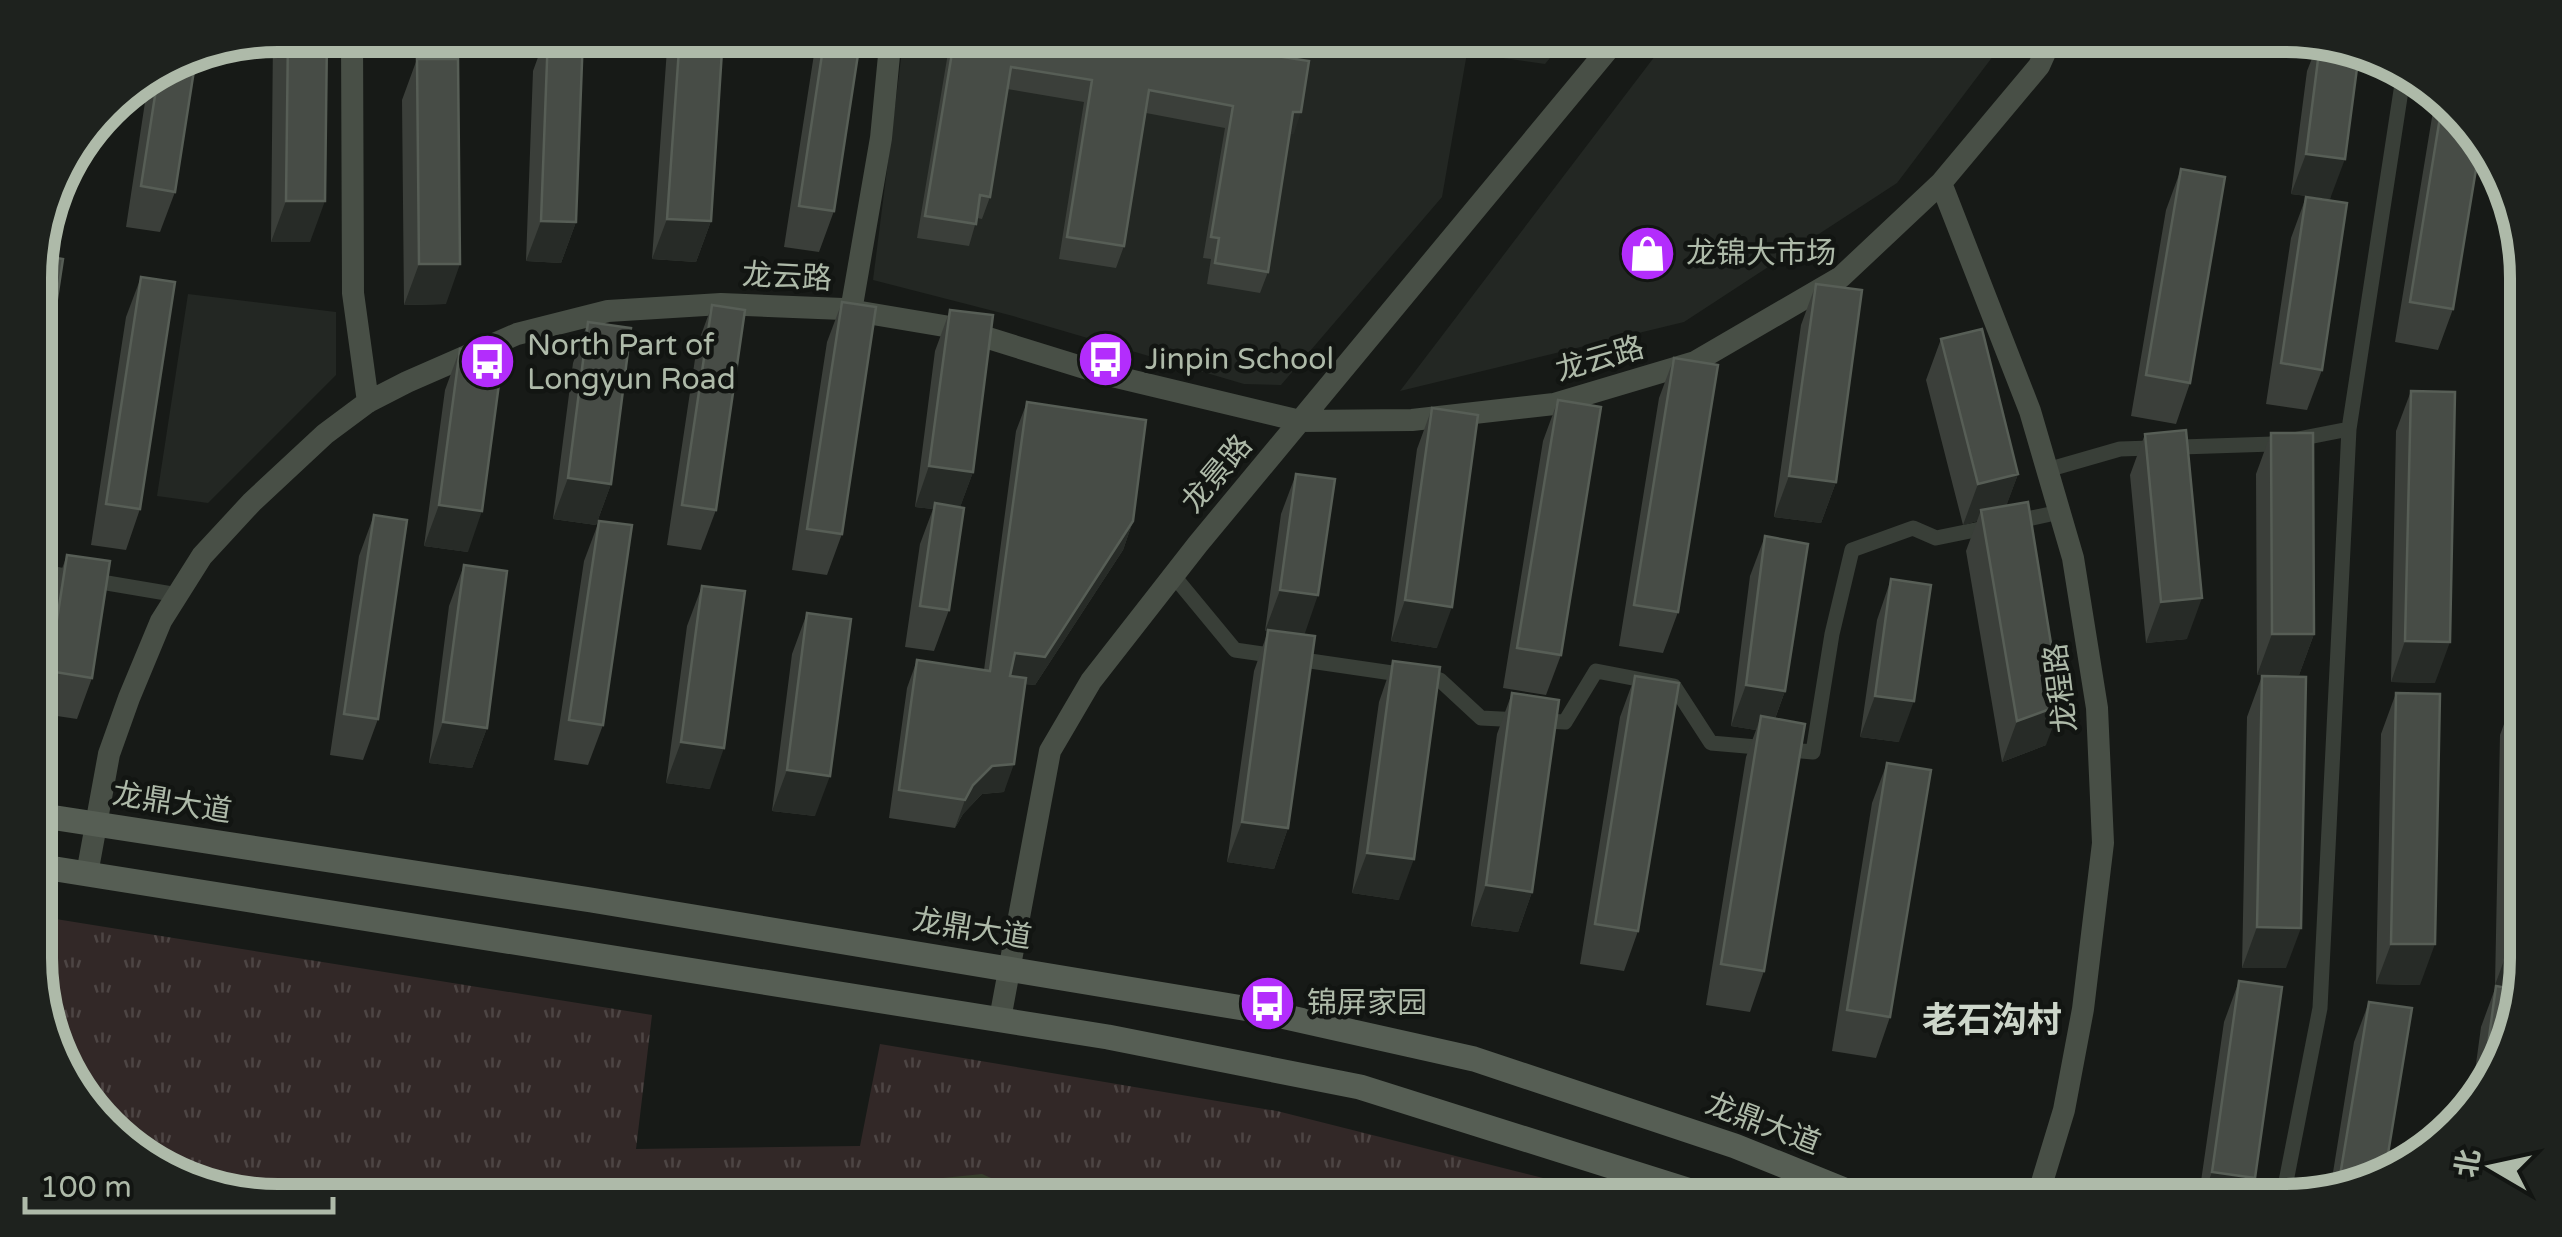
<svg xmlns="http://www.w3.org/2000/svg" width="2562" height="1237" font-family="'Varela Round','Noto Sans SC',sans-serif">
	<defs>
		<pattern id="park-tufts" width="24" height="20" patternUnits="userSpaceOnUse" patternTransform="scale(2.5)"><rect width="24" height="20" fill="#322827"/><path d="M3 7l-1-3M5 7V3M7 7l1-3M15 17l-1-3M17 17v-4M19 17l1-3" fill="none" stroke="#4d4544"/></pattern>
	</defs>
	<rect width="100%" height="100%" fill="#171a17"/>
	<path fill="#232723" d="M904,35H1569L1545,64L1467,53L1442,197L1281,385L1244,384L1013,316L873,280Z
		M1671,35H2009L1897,183L1684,322L1400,391Z
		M188,294L336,312V375L208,503L157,496Z"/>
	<path fill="url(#park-tufts)" d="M37,916L652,1015L636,1149L860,1146L880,1044L1277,1111L1599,1192L1620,1202H279L172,1177L85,1106L37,991Z"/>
	<path fill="#373e2c" d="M134,1146L187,1166L205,1185L172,1177Z
		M982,1174L1046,1202H820L874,1185Z"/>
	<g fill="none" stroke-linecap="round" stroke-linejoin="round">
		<path stroke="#393f38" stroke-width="15" d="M2047,470L2120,449L2273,444L2349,429
			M2013,522L2060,512
			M36,571L178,595
			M1173,575L1235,650L1440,680L1481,718L1565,722L1596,671L1674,686L1711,743L1813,752L1832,634L1852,550L1913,528L1936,538L1990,527
			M2282,1202L2320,1008L2349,429L2404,71"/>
		<path stroke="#484f46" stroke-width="22" d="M352,35L353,293L368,402
			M1941,183L2030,411L2073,558L2097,708L2103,843L2083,1009L2064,1110L2036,1202
			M851,311L881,138L891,35
			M87,874L109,754L129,698L161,621L202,556L252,502L325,434L368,402L407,382L517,334L608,311L721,304L843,309L956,328L1104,374L1300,421L1412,420L1554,404L1695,362L1841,277L1941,183L2039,66L2053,35
			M1000,1019L1050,751L1091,681L1198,544L1620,35"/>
		<path stroke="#565e54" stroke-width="25" d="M37,815L591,900L1255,1010L1474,1059L1735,1146L1874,1202
			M37,866L1108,1037L1360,1087L1725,1202"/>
	</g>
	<path fill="#3b3f3a" d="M279,35H327L310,242H271L273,36Z
		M413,35H459L450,58L411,55Z
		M546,35H583L576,222L561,263L526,261L533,71Z
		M668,35H723L711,221L696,262L652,259Z
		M817,35H861L834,211L819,252L784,247Z
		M951,35H1140L1294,134L1289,133L1268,272L1260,293L1207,284L1211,259L1203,258L1225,128L1146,113L1124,246L1116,268L1059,259L1084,102L1007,89L990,197L982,219L977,218L969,246L917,238Z
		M2318,43L2359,53L2330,199L2291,194L2307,71Z
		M186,53L175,192L160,232L126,227L149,76Z
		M417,59L446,304L404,305L402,100Z
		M2435,99L2481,139L2453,309L2438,350L2395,342Z
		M2181,169L2190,383L2176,424L2131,416L2166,210Z
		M2306,197L2322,370L2307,410L2266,404L2291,238Z
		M141,277L140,509L126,550L91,545L126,317Z
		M1816,284L1836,482L1821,523L1774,517L1801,325Z
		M842,302V534L827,575L792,570L827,342Z
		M712,305L716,510L701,550L667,545L697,346Z
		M950,310L973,472L960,507L949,610L934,651L905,647L920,544L933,509L915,507L935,351Z
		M588,322L611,484L596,525L553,519L573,363Z
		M1941,339L2018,474L2006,506L2046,745L2002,762L1966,551L1977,521L1963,525L1926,380Z
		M460,349L468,552L424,546L445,390Z
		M1674,358L1678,612L1663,653L1619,646L1659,398Z
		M2411,391L2435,683L2391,682L2396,431Z
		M1558,400L1561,655L1546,695L1503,688L1543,441Z
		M1027,402L1133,521L1123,550L1035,685L1025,684L1004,792L982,794L963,814L955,828L889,818L907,688L917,660L984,670L1016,431Z
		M1432,408L1437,648L1391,641L1417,449Z
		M2525,420L2526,682H2516L2521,431Z
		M2271,433L2314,634L2299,675H2257L2256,474Z
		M2145,434L2187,639L2146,643L2130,475Z
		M1296,474L1304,635L1288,828L1274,869L1227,862L1254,671L1268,631H1265L1281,514Z
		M374,515L378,719L363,760L330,755L359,556Z
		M599,521L603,725L588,765L554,760L584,561Z
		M1765,536L1785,691L1775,719L1764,971L1750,1012L1706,1005L1746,757L1756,730L1731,726L1750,576Z
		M67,555L92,678L77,719L37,713V698L52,596Z
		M464,565L487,728L472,768L429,763L449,606Z
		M1891,579L1899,742L1860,737L1877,620Z
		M702,586L710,789L666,783L687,626Z
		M807,613L815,816L772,811L792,654Z
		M1393,661L1399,900L1352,893L1379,702Z
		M1635,676L1638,931L1624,971L1580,964L1620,717Z
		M2262,676L2286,968H2242L2247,717Z
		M1512,693L1532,892L1518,932L1471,926L1497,734Z
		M2396,693L2420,985L2376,984L2381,734Z
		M2515,694L2527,959L2521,986L2495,985L2500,735Z
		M1887,763L1890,1017L1876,1058L1832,1051L1872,803Z
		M2239,981L2255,1178L2246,1202H2198L2224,1022Z
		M2496,986L2502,1065L2471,1101L2481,1027Z
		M2369,1002L2385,1172L2330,1191L2354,1042Z"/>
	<path fill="#272b27" d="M419,35H459L450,58L411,55Z
		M1293,112H1301L1294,134L1285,133Z
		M2306,154L2345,159L2330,199L2291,194Z
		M286,201H325L310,242H271Z
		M667,219L711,221L696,262L652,259Z
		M541,221L576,222L561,263L526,261Z
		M419,264H460L446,304L404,305Z
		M929,466L973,472L958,513L935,503L933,509L915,507Z
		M2018,474L2003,515L1981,510L1977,521L1963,525L1978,484Z
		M1789,476L1836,482L1821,523L1774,517Z
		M568,478L611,484L596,525L553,519Z
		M439,505L482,511L468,552L424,546Z
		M1133,521L1123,550L1035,685L1004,682L1015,653Z
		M1280,590L1318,595L1304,636L1265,631Z
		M2202,598L2187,639L2146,643L2161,602Z
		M1405,600L1452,607L1437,648L1391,641Z
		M2272,634H2314L2299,675H2257Z
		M2405,641L2450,642L2435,683L2391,682Z
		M2526,654V682H2516Z
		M1746,685L1785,691L1770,732L1761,716L1756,730L1731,726Z
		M1875,696L1914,701L1899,742L1860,737Z
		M2061,705L2046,745L2002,762L2017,721Z
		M443,722L487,728L472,768L429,763Z
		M681,742L724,748L710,789L666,783Z
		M1014,764L1004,792L982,794L963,814L955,828L965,800L973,785L992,766Z
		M787,770L830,776L815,816L772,811Z
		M1242,822L1288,828L1274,869L1227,862Z
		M1367,853L1414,859L1399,900L1352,893Z
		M1486,885L1532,892L1518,932L1471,926Z
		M2257,927L2301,928L2286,968H2242Z
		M2391,944H2435L2420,985L2376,984Z
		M2510,944L2527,945V959L2521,986L2495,985Z
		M2212,1172L2255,1178L2246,1202H2201Z"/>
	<path fill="#474c46" stroke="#575e56" stroke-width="2.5" d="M288,35H327L325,201H286Z
		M548,35H583L576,222L541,221Z
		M680,35H723L711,221L667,219Z
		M825,35H861L834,211L799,206Z
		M955,35H1140L1309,61L1301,112H1293L1268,272L1215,263L1219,238L1211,237L1233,106L1149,90L1124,246L1067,237L1092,80L1011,67L990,197L980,195L976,224L925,216Z
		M2320,44L2359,53L2345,159L2306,154Z
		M197,51L175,192L141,186L159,70L186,53Z
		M417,59H458L460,264H419Z
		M2442,105L2481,139L2453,309L2410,302Z
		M2181,169L2225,177L2190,383L2146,375Z
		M2306,197L2347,203L2322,370L2281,363Z
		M38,255L63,259L36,437V262Z
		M141,277L175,282L140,509L106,504Z
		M1816,284L1862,290L1836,482L1789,476Z
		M842,302L876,307L842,534L807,529Z
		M712,305L745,310L716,510L682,505Z
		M950,310L993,315L973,472L929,466Z
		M588,322L631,328L611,484L568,478Z
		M1982,329L2018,474L1978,484L1941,339Z
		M460,349L503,354L482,511L439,505Z
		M1674,358L1718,365L1678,612L1634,605Z
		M2411,391L2455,392L2450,642L2405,641Z
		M1558,400L1601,407L1561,655L1517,648Z
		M1027,402L1146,420L1133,521L1045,657L1015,653L1010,676L1026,678L1014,764L992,766L973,785L965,800L899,790L917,660L990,671Z
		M1432,408L1478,415L1452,607L1405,600Z
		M2186,430L2202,598L2161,602L2145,434Z
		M2271,433H2313L2314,634H2272Z
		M1296,474L1335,479L1318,595L1280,590Z
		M2028,502L2061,705L2017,721L1981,510Z
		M935,503L964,508L949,610L920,606Z
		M374,515L407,520L378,719L344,714Z
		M599,521L632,525L603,725L569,720Z
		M1765,536L1808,544L1785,691L1746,685Z
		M67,555L110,561L92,678L49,671Z
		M464,565L507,571L487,728L443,722Z
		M1891,579L1931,585L1914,701L1875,696Z
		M702,586L745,591L724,748L681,742Z
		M807,613L851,619L830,776L787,770Z
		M1268,630L1315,636L1288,828L1242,822Z
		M1393,661L1440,667L1414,859L1367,853Z
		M1635,676L1679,683L1638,931L1595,924Z
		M2262,676L2306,677L2301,928L2257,927Z
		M1512,693L1559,700L1532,892L1486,885Z
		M2396,693L2440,694L2435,944H2391Z
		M2515,694H2526L2527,945L2510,944Z
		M1761,716L1805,724L1764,971L1721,964Z
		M1887,763L1931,770L1890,1017L1847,1010Z
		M2239,981L2282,987L2255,1178L2212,1172Z
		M2496,986L2520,990L2502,1065L2482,1089Z
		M2369,1002L2412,1008L2385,1172L2338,1188Z"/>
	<defs>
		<symbol id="shop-disc" viewBox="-11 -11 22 22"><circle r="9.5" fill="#b32dfc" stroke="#121512"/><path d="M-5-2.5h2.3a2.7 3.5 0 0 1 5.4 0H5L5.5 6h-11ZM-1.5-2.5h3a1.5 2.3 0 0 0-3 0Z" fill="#fff"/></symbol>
		<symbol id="bus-disc" viewBox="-11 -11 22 22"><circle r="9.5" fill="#b32dfc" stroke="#121512"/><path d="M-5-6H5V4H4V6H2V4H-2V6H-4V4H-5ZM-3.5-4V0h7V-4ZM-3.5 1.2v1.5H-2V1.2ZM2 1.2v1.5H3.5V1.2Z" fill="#fff"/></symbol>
	</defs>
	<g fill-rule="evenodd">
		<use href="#shop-disc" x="1616" y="222" width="63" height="63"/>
		<use href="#bus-disc" x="1074" y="328" width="63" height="63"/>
		<use href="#bus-disc" x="456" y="330" width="63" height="63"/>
		<use href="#bus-disc" x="1236" y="972" width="63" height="63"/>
	</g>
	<g text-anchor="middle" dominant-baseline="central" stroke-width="9" stroke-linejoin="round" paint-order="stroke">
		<g font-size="30" fill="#aebaa9" stroke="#121512" text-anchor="start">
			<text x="1686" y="253">龙锦大市场</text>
			<text x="527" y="345">North Part of<tspan x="527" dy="34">Longyun Road</tspan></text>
			<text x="1145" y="359">Jinpin School</text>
			<text x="1307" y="1003">锦屏家园</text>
		</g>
		<g font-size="30" fill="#aebaa9" stroke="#121512">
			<text transform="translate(787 277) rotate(3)">龙云路</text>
			<text transform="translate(1600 359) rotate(-16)">龙云路</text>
			<text transform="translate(1217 474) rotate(-50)">龙景路</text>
			<text transform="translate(2061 688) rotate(-97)">龙程路</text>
			<text transform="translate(172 803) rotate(9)">龙鼎大道</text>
			<text transform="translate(972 929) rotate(9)">龙鼎大道</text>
			<text transform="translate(1763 1124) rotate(21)">龙鼎大道</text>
		</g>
		<g font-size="35" font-weight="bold" fill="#cdd6ca" stroke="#121512">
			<text x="1992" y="1021">老石沟村</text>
		</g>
	</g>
	<path d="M0 0H2562V1237H0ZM278 52H2284A226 226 0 0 1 2510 278V958A226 226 0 0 1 2284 1184H278A226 226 0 0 1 52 958V278A226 226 0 0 1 278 52Z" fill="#1e221e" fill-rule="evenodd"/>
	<path fill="none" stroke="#aebaa9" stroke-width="12" d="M278 52H2284A226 226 0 0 1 2510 278V958A226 226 0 0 1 2284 1184H278A226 226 0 0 1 52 958V278A226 226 0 0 1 278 52Z"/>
	<g transform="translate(2492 1167) rotate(279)" stroke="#121512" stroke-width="8" paint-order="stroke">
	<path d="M0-8L18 38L0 25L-18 38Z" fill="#aebaa9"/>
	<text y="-15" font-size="28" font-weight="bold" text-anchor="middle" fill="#aebaa9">北</text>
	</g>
	<path d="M25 1197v15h308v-15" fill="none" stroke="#aebaa9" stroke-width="5"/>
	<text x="40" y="1197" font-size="30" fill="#aebaa9" stroke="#121512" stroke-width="8" paint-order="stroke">100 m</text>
</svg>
